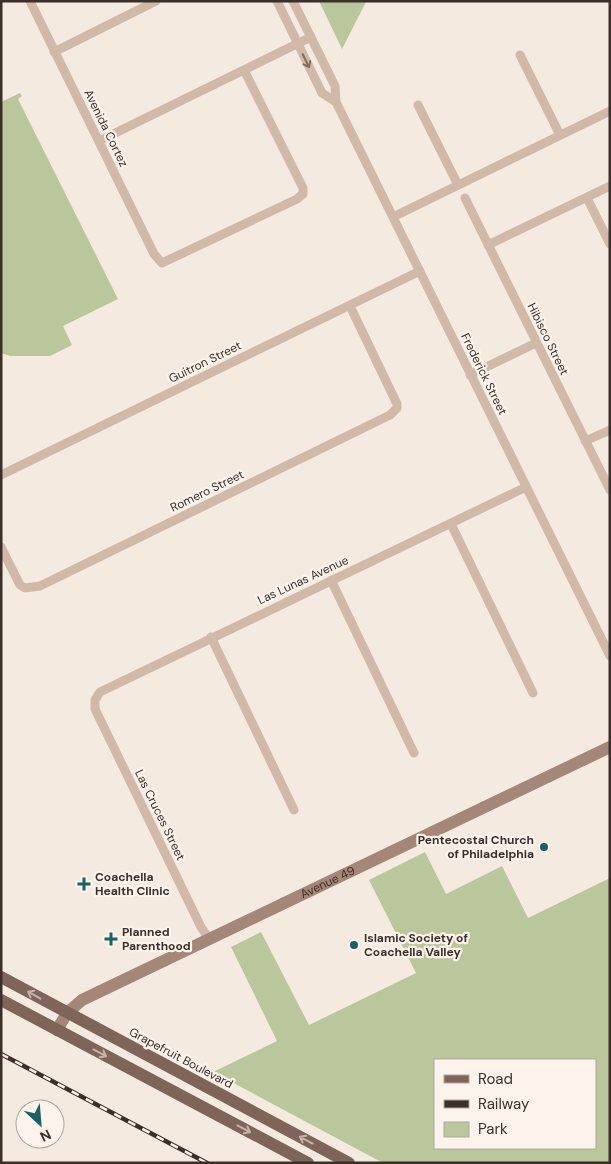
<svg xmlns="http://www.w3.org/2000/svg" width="611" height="1164" font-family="'DM Sans',sans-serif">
	<rect width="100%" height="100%" fill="#f5eadf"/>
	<path fill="#bac79c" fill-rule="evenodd" d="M319,1L366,2L342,49Z
		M20,93L22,96L18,99L118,299L63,326L72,345L50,356H10L1,353V102Z
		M425,852L446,894L502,866L528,918L610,878V1163H383L213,1072L277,1041L231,947L261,932L309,1025L416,973L369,880ZM595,1060V1148H435V1060Z"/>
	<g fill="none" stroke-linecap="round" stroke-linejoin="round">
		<path stroke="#d0b9a8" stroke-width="9" d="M30,1L154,254L162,263L297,199L303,194V188L244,70
			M277,1L322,93L336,102
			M293,1L335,86L336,102L610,656
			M54,52L156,1
			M520,55L560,135
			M418,105L458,185
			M99,141L311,37
			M465,198L610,490
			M587,198L610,244
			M393,217L610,111
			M488,245L610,186
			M470,375L536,343
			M585,441L610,430
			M1,475L420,271
			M451,524L533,693
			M1,547L20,585L25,588L40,586L390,415L397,408V404L350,306
			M331,580L414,753
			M211,637L294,810
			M209,939L201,927L95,709V700L100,692L526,487"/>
		<path stroke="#a48779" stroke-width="12" id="s1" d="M57,1030L67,1013L82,1000L610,747"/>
		<path stroke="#7f6459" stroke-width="12" d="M1,977L349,1163
			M1,1000L308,1163"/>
		<defs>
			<path id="rail" d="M1,1054L207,1163"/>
		</defs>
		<use href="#rail" stroke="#3c2e29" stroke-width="4.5"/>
		<use href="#rail" stroke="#fcf4ec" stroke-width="2.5" stroke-dasharray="8" stroke-linecap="butt"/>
	</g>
	<defs><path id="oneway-shaft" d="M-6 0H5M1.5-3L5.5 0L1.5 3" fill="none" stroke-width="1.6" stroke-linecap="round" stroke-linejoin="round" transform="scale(1.25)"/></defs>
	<use stroke="#7f6d62" href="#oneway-shaft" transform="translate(306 61) rotate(64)"/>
	<g stroke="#c4b3aa">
		<use href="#oneway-shaft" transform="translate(34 995) rotate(-151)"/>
		<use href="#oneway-shaft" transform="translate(100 1053) rotate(28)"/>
		<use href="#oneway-shaft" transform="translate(244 1129) rotate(28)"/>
		<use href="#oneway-shaft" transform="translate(306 1140) rotate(-152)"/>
	</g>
	<g fill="#196163" stroke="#fcf4ec" stroke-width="2">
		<circle cx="544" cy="847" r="5"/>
		<path d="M81.5 876.5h5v5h5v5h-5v5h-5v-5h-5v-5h5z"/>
		<path d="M108.5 931.5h5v5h5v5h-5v5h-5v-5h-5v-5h5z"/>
		<circle cx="354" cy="945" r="5"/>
	</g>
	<g text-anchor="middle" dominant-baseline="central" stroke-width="4.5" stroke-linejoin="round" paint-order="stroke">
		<g font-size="12" fill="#3c2e29" stroke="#fcf4ec">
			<text transform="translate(106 128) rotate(64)">Avenida Cortez</text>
			<text transform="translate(548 339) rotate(64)">Hibisco Street</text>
			<text transform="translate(205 362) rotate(-26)">Guitron Street</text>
			<text transform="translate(484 374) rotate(64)">Frederick Street</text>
			<text transform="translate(207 491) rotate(-26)">Romero Street</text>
			<text transform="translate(303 580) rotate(-25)">Las Lunas Avenue</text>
			<text transform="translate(160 815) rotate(64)">Las Cruces Street</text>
			<text stroke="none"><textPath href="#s1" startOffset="312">Avenue 49</textPath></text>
			<text transform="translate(181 1058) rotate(28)">Grapefruit Boulevard</text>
		</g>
		<g font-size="12" font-weight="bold" fill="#3c2e29" stroke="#fcf4ec" text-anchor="start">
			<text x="534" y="840" text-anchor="end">Pentecostal Church<tspan x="534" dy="14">of Philadelphia</tspan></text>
			<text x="95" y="877">Coachella<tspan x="95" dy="14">Health Clinic</tspan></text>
			<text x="122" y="932">Planned<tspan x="122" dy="14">Parenthood</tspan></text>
			<text x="364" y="938">Islamic Society of<tspan x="364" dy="14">Coachella Valley</tspan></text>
		</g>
	</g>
	<rect width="611" height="1164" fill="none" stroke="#3c2e29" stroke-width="5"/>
	<rect x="434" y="1059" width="162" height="90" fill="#fcf4ec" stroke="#afa59e"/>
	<rect x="444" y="1075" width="25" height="8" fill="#7f6459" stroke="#afa59e"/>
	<text x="478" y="1084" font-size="15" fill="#3c2e29">Road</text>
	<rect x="444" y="1100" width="25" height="8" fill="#3c2e29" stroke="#afa59e"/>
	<text x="478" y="1109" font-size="15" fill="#3c2e29">Railway</text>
	<rect x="444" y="1122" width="25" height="15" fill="#bac79c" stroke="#afa59e"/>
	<text x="478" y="1134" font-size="15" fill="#3c2e29">Park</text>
	<g transform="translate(40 1124) rotate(154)"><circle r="24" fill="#fcf4ec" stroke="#afa59e"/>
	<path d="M0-4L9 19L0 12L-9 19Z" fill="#196163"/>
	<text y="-8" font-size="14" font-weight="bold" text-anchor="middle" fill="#3c2e29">N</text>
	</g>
</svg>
